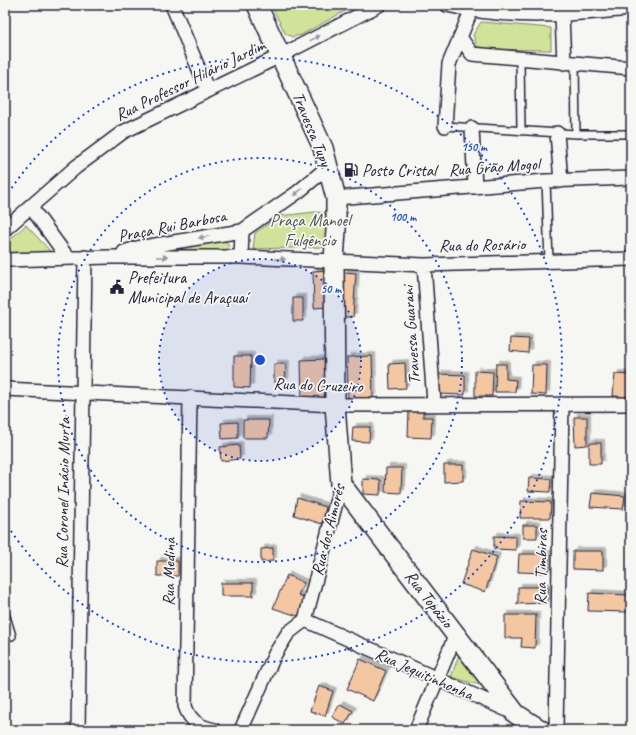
<svg xmlns="http://www.w3.org/2000/svg" width="636" height="735" font-family="Caveat,sans-serif">
	<defs>
		<filter id="shadow"><feDropShadow dx="3.5" dy="-3.5" stdDeviation="0" flood-color="#0004"/></filter>
	</defs>
	<rect width="100%" height="100%" fill="#f6f6f2"/>
	<filter id="ink" filterUnits="userSpaceOnUse"><feTurbulence type="fractalNoise" baseFrequency=".025" numOctaves="2"/><feDisplacementMap in="SourceGraphic" scale="8" xChannelSelector="R" yChannelSelector="G"/><feConvolveMatrix kernelMatrix="1 2 1 2 8 2 1 2 1" color-interpolation-filters="sRGB"/></filter>
	<g filter="url(#ink)">
		<path fill="#d1e398" stroke="#7a826a" d="M271,5H356L301,35L292,37L285,33Z
			M481,22L551,28V50L478,49L473,35Z
			M315,212L325,213L328,230L325,247L253,249L255,233L279,216Z
			M26,225L52,253H5V244Z
			M224,239L229,246L227,251L172,254L170,250Z
			M460,652L487,687L451,677Z"/>
		<path fill="#f4c7a3" stroke="#22223b" filter="url(#shadow)" d="M328,270V307L314,308L313,271Z
			M344,272L356,273L353,317H341Z
			M293,298H303V321H293Z
			M511,338L529,339L528,353L510,351Z
			M234,356H251L250,388L234,387Z
			M372,356L373,398L348,399L347,357Z
			M325,359L326,400L302,401L301,360Z
			M405,363L406,388L390,389L389,364Z
			M274,364H286L285,382H274Z
			M496,364H506V379L516,380L515,392H495Z
			M532,365H547L546,395L531,394Z
			M475,371L493,372L492,396H475Z
			M439,374L465,375V395L439,394Z
			M615,374L630,375L628,397L613,396Z
			M409,410L423,411V417H432L431,438L408,437Z
			M574,417H587V445L575,446Z
			M243,420H269L268,438H243Z
			M238,422V438L222,439L221,423Z
			M353,427H370L369,442L352,441Z
			M589,443H601V464H589Z
			M239,445L240,459L221,461L220,447Z
			M444,465H463V481L444,482Z
			M386,468H402L401,493L385,492Z
			M529,478L551,479L550,492L528,491Z
			M363,479L381,480L380,495L363,494Z
			M592,493L625,496L623,509L590,507Z
			M297,498L326,507L322,524L294,515Z
			M521,501L551,502L550,518H520Z
			M523,525H537V538H523Z
			M494,536L516,537V550L494,549Z
			M273,548V561L261,562V549Z
			M473,549L497,557L485,592L461,584Z
			M573,551H603V570L573,569Z
			M519,554H549L548,573L518,572Z
			M157,561H178V576H157Z
			M287,575L304,583L298,595L308,598L301,617L273,608Z
			M221,583H253V596H221Z
			M518,587H548V603L516,604L518,603Z
			M589,593L629,595L628,612L588,611Z
			M505,615H536L535,648L521,647L522,638H505Z
			M360,659L386,671L373,701L347,689Z
			M319,686L333,691L325,716L310,711Z
			M340,704L353,711L345,724L332,717Z"/>
		<g fill="none" stroke-linecap="round" stroke-linejoin="round">
			<defs>
				<path id="service" d="M520,59L521,131
					M575,64L576,134
					M445,126L576,134H631
					M546,181L549,262
					M5,613L12,636"/>
				<path id="minor" d="M172,5L208,91
					M447,5C510,20 568,15 631,9
					M562,16L564,63
					M460,37L472,54L631,68
					M445,126L449,64L471,11
					M472,128L475,187
					M557,133L561,181
					M336,198L546,181L631,178
					M30,206L68,258
					M5,229L76,167L123,132L280,56L379,5
					M124,252L137,248L242,231L298,192L328,167
					M241,257L242,231
					M5,260L109,257H241L424,265L631,259
					M424,265L434,403
					M5,389L335,405L631,404
					M190,397L185,706C190,721 199,727 215,730
					M305,620L514,713
					M78,730L85,257
					M241,730L275,654L288,633L305,620L341,484
					M416,730L456,634
					M556,730L562,404"/>
				<path id="secondary" d="M257,5L323,148L336,198V230L334,260L335,405L341,484L516,714L541,730"/>
			</defs>
			<use href="#service" stroke="#22223b" stroke-width="10"/>
			<use href="#minor" stroke="#22223b" stroke-width="16"/>
			<use href="#secondary" stroke="#22223b" stroke-width="22"/>
			<use href="#service" stroke="#f6f6f2" stroke-width="7"/>
			<use href="#minor" stroke="#f6f6f2" stroke-width="13"/>
			<use href="#secondary" stroke="#f6f6f2" stroke-width="19"/>
		</g>
		<defs><path id="oneway-solid" d="M-6-.8H1V-3.2L6.5 0L1 3.2V.8H-6Z"/></defs>
		<g fill="#9797a0">
			<use href="#oneway-solid" transform="translate(315 38) rotate(-27)"/>
			<use href="#oneway-solid" transform="translate(298 192) rotate(142)"/>
			<use href="#oneway-solid" transform="translate(204 237) rotate(170)"/>
			<use href="#oneway-solid" transform="translate(162 257)"/>
			<use href="#oneway-solid" transform="translate(280 259) rotate(2)"/>
		</g>
	</g>
	<circle cx="260" cy="360" r="101" fill="#1d4ed8" fill-opacity=".12"/>
	<g fill="none" stroke="#1d4ed8" stroke-width="2" stroke-dasharray="2 4">
		<circle cx="260" cy="360" r="101"/>
		<circle cx="260" cy="360" r="202"/>
		<path d="M5 198A302 302 0 1 1 5 522"/>
	</g>
	<defs>
		<symbol id="fuel-bare" viewBox="-9 -9 18 18"><path d="M-5.5-6h7V0h2V4h1.3V-2.5L3-4.5l.8-.8L6-3V5H2.5V1h-1V6h-7ZM-4.2-4.7v3.2H.2V-4.7Z" fill="#22223b" stroke="#f6f6f2" stroke-width="2.5" paint-order="stroke"/></symbol>
		<symbol id="civic-bare" viewBox="-9 -9 18 18"><path d="M-.6-6.5H3V-4.5H.6V-3L4-1V1h2V6H-6V1h2V-1L-.6-3ZM-1.2 2.5V6h2.4V2.5Z" fill="#22223b" stroke="#f6f6f2" stroke-width="2.5" paint-order="stroke"/></symbol>
	</defs>
	<g fill-rule="evenodd">
		<use href="#fuel-bare" x="341" y="160" width="20" height="20"/>
		<use href="#civic-bare" x="107" y="277" width="20" height="20"/>
	</g>
	<g text-anchor="middle" dominant-baseline="central" stroke-width="3.5" stroke-linejoin="round" paint-order="stroke">
		<g font-size="17" fill="#22223b" stroke="#f6f6f2">
			<text transform="translate(190 80) rotate(-26)">Rua Professor Hilário Jardim</text>
			<text transform="translate(312 129) rotate(68)">Travessa Tupy</text>
			<text transform="translate(494 167) rotate(-4)">Rua Grão Mogol</text>
			<text transform="translate(172 226) rotate(-11)">Praça Rui Barbosa</text>
			<text transform="translate(482 245) rotate(-1)">Rua do Rosário</text>
			<text transform="translate(411 335) rotate(-94)">Travessa Guarani</text>
			<text transform="translate(318 385) rotate(2)">Rua do Cruzeiro</text>
			<text transform="translate(63 493) rotate(-89)">Rua Coronel Inácio Murta</text>
			<text transform="translate(328 530) rotate(-76)">Rua dos Aimorés</text>
			<text transform="translate(541 567) rotate(-89)">Rua Timbiras</text>
			<text transform="translate(169 572) rotate(-89)">Rua Medina</text>
			<text transform="translate(429 599) rotate(52)">Rua Topázio</text>
			<text transform="translate(424 674) rotate(24)">Rua Jequitinhonha</text>
		</g>
		<g font-size="17" fill="#22223b" stroke="#f6f6f2" text-anchor="start">
			<text x="362" y="170">Posto Cristal</text>
			<text x="128" y="277">Prefeitura<tspan x="128" dy="20">Municipal de Araçuaí</tspan></text>
		</g>
		<g font-size="17" fill="#4e5252" stroke="#f6f6f2">
			<text x="310" y="220">Praça Manoel<tspan x="310" dy="20">Fulgêncio</tspan></text>
		</g>
	</g>
	<circle cx="260" cy="360" r="6" fill="#1d4ed8" stroke="#f6f6f2" stroke-width="2"/>
	<g font-size="12" text-anchor="middle" font-weight="bold" fill="#1d4ed8" stroke="#f6f6f2" stroke-width="3.5" stroke-linejoin="round" paint-order="stroke">
		<text x="474" y="151">150 m</text>
		<text x="403" y="221">100 m</text>
		<text x="331" y="293">50 m</text>
	</g>
	<rect width="636" height="735" fill="none" stroke="#f6f6f2" stroke-width="20"/>
	<rect x="10" y="10" width="616" height="715" fill="none" stroke="#22223b" stroke-width="1.5" filter="url(#ink)"/>
</svg>
